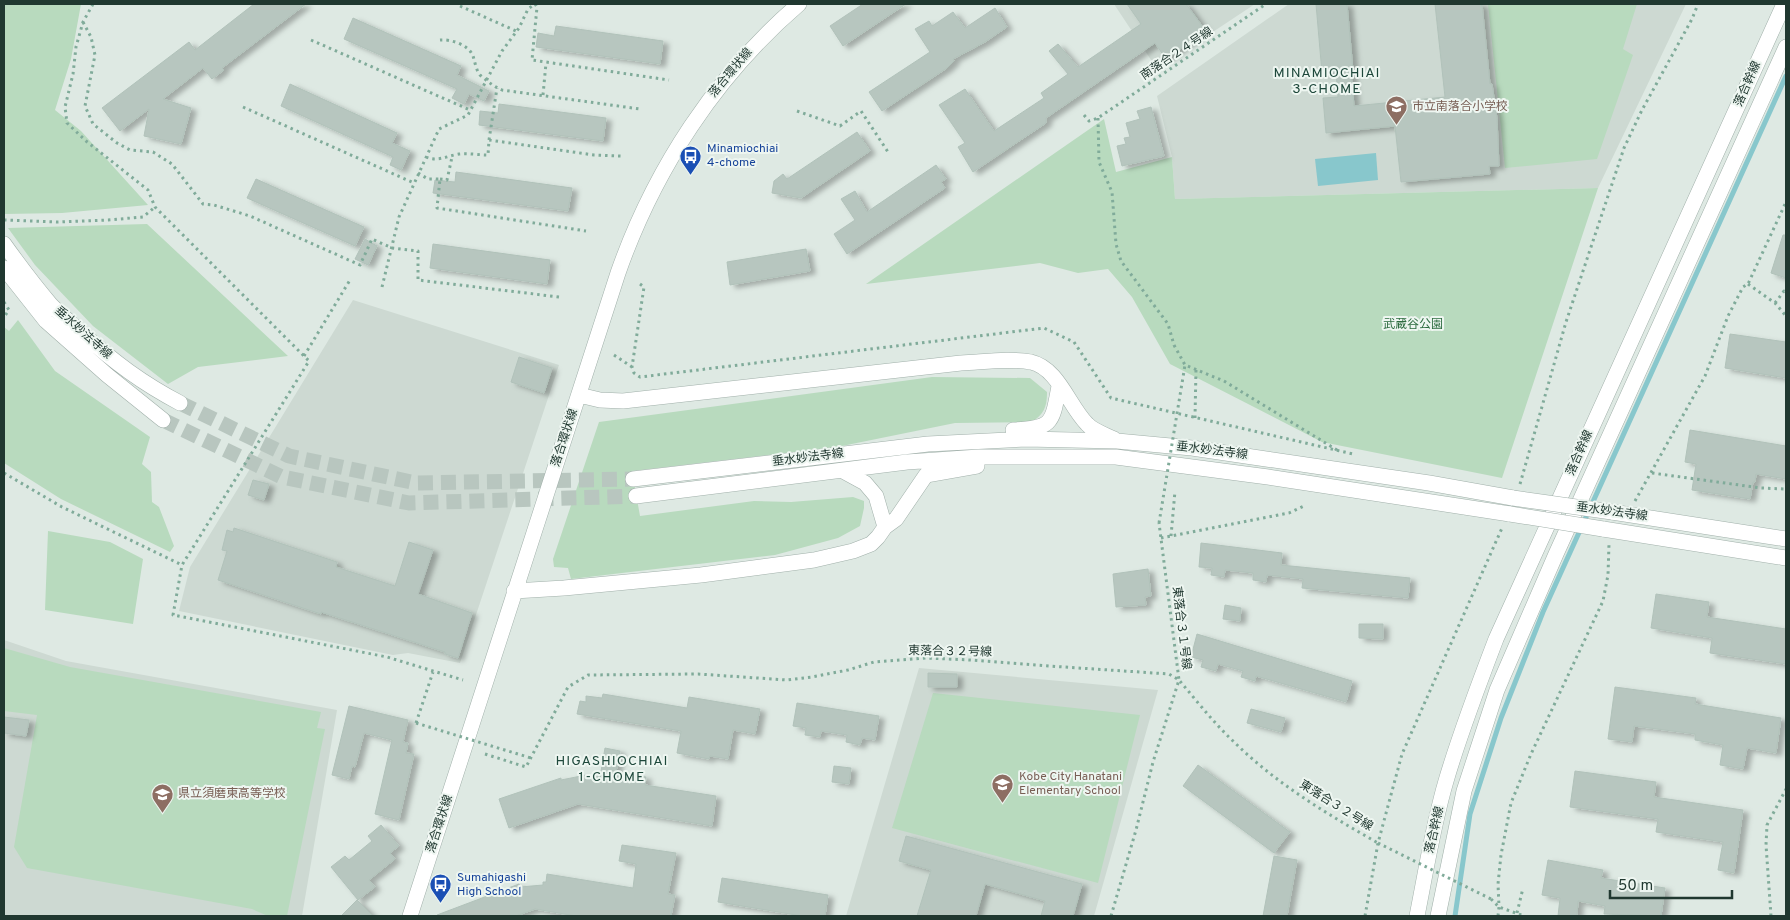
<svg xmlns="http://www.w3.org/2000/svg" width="1790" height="920" font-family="Overpass,'Noto Sans JP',sans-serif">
	<defs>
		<filter id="shadow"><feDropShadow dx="5.5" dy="3" stdDeviation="2.5" flood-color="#0004"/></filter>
	</defs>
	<rect width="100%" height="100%" fill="#dee9e3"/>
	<path fill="#cdd9d2" d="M1114,4H1255L1157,69Z
		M1289,4H1686L1598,188L1175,199L1172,157L1157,96Z
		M353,300L559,365L460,663L408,653L393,655L179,611L190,567Z
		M4,640L66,661L337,710L302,916H4Z
		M919,668L1158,690L1094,916H846Z"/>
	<path fill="#b8dabe" d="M4,4H81L71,59L55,110L81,131L148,205L62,213L4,214Z
		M1488,4H1637L1623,49L1633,55L1597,159L1505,168Z
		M1104,119L1116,172L1172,157L1175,199L1598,188L1502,478L1322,442L1170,364L1132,297L1108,269L1078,273L1040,263L866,284Z
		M147,224L288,356L198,367L168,384L93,326L35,265L8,228Z
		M18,320L55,371L150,437L142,464L151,472L152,502L159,507L174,546L170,552L61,499L4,463V327L9,331Z
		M932,377L1030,378L1047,392C1047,407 1044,414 1032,422L955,423L837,447L632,471L640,516L754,501L791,502L853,497L864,501V508L860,526L838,538L775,555L571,579L568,568L554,567L553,559L599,422Z
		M48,531L110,542L143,559L133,624L45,610Z
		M4,648L70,667L321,712L317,728L325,729L287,916H268L252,909L27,868L14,847L37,715L4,711Z
		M933,693L1140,715L1098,883L892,828Z"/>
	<path fill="#88c7cc" d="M1376,153L1378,180L1318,186L1315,159Z"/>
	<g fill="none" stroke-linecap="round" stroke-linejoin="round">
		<path stroke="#88c7cc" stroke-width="5" d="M1455,916L1470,814L1501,718L1543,612L1786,76"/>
	</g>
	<path fill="#b7c6bf" stroke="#b1c2ba" filter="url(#shadow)" d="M254,4H306L222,68L224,70L212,79L203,68L163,99L191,108L181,144L144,136L149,109L120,131L102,108L189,42L195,50Z
		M863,4H906L843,46L830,26Z
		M1127,4H1186L1206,31L1166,59L1155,43L1046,118V123L973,172L958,147L965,143L939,105L965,89L994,131L1044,98L1041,93L1068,74L1049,51L1058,44L1078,67L1141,24Z
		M1316,4H1347L1353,70L1351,71L1354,106L1445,97L1435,4H1482L1490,84H1492L1497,118L1499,166H1489L1490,174L1401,182L1395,126L1326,133L1323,98L1338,97L1336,72L1322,73Z
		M995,8L1007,27L985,42L953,59L954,61L947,68L882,111L869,92L930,52L915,29L929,21L932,26L953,12L965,28Z
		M353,18L461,66L457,75L489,91L484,101L469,94L464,104L452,98L457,89L344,39Z
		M556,26L663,41L660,64L536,47L538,33L554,36Z
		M290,84L397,133L392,143L410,151L401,170L390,165L393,157L281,106Z
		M499,104L606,118L603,141L479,125L480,111L498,113Z
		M1151,107L1164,156L1122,166L1117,146L1126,144L1124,138L1130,137L1126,123L1140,119L1137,111Z
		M857,132L870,151L801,198L772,193L774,181L783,174L787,179Z
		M936,165L946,179L941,182L945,188L847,254L834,234L855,220L841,199L855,191L867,212Z
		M456,172L572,188L568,211L433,193L435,180L455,182Z
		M256,179L364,227L355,246L247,198Z
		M1783,235H1786V278L1771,273Z
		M365,239L377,246L368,265L355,259Z
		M433,244L550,260L547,284L430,268Z
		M806,249L810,271L730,285L727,262Z
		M1730,334L1786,342V378L1725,368Z
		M519,357L552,368L544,393L511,382Z
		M1690,430L1786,446V479L1756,474L1755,482H1753L1750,499L1692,490L1696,464L1685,462Z
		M253,480L269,484L264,500L248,495Z
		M234,528L337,562L336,567L395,586L409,542L433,550L418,594L472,613L458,658L445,654V652L321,612V614L218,580L227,551L222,550L227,530L233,532Z
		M1201,543L1282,553L1281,565L1410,578L1408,598L1302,588L1303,579L1267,575L1266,582L1253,580V573L1225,570L1224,577L1211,575L1212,568L1199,567Z
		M1148,569L1151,596L1145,597L1146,605L1116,607L1113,574Z
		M1656,594L1709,602L1707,617L1786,629V664L1710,653L1712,638L1651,628Z
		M1225,605L1241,608L1240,621L1223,619Z
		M1359,624H1383V639L1359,638Z
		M1197,634L1352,681L1346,702L1256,676L1255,681L1241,677L1243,671L1218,664L1216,671L1201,667L1203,660L1191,657Z
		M928,673L957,674V687H928Z
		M1615,687L1696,698L1695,704L1781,718L1776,753L1747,748L1743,769L1720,765L1723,745L1695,740V734L1634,726L1632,742L1608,739Z
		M603,694L687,708L689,697L760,709L755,734L733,730L728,759L710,756L709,759L677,753L681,731L577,714L580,701L586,702V696L602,698Z
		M797,703L879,716L875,740L862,738L860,745L846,742L847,735L821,731L820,737L805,735L806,728L793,726Z
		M349,706L408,720L403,742L408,743L406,753L414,754L399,820L375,814L392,740L364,733L355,767L352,766L349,779L332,775Z
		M1251,709L1285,718L1281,732L1247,723Z
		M4,717L29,720L26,736L4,733Z
		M605,748L620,751L616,772L646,777L645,785L716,796L712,826L578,804L509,828L499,799L561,778V780L586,775L600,777Z
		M1198,765L1290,832L1274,853L1183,786Z
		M834,766L851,768L849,784L832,782Z
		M1575,771L1656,782L1654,797L1743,810L1734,873L1718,870L1723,842L1656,832L1658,819L1570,807Z
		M381,825L399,846L390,853L395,859L369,880L375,887L358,900L331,867L345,856L349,860L372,841L368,836Z
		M906,836L1082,884L1073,916H1041L1045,901L985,884L976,916H917L931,870L899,861Z
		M622,845L676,853L668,894L675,895L671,916H576L535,909L516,916H437V915L519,884L520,887L543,885V882H546L547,874L633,888L636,864L619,861Z
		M1274,856L1297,860L1287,916H1263Z
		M1548,860L1603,870L1601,878L1665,888L1661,916L1604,914L1605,906L1578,901L1577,916H1558L1560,898L1542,895Z
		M722,878L828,895L825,916H802L718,902Z
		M357,900L373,916H341Z"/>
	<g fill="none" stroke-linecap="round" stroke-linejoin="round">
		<path stroke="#b8c6bf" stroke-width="15" stroke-dasharray="15 8" stroke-linecap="butt" d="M180,403L289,456L416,483L633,479
			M163,420L282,477L409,503L636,496"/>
		<defs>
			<path id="tertiary" d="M4,244C19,265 34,285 51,305C61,315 72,324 83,334C114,362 142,383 180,403
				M4,268L46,321L107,375L163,420
				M579,395L600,400L623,401L961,363C984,362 1009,358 1031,362C1058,368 1069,406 1087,424C1093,431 1106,435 1114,439
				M1013,430C1053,428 1052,424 1059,386
				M843,471L865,483L876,496L885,527
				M633,479L928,444L1026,439L1117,441L1192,448L1429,483L1513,498
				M636,496L907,462L979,457H1116L1268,477L1510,514
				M1612,512L1786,539
				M1603,529L1786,558
				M514,591L564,588L701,575L814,560L853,551L871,544L878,537L885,527L896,519L926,475L977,466
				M410,916L618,273C654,170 716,75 799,4
				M1417,916C1426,871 1433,825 1446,781C1460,733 1478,686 1496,639L1784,4
				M1438,916L1464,791L1497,690L1556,554L1786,47"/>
		</defs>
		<use href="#tertiary" stroke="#a1b0aa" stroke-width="16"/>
		<path stroke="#80ab9a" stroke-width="3" stroke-dasharray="2.5 4" stroke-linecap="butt" d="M93,4L83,22L76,47L73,74L65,107L67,123L86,141L148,190L155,207L309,361L182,565L173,615L387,657L463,680
			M460,6L516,31
			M83,22L91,37L95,55L85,106L93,124L117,143L130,150L153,152L172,164L203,204L214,205L250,216L360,265L372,239L392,248L418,251V280L559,297
			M311,40L470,110
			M440,40C451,39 469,45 473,56C475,62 476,70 480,75C487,81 493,86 502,90L640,109
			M543,95L546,63
			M243,107L414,183
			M797,111L840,126L861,111L888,152
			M1084,115L1089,121L1098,118L1266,4
			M1098,118L1099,162L1112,192L1116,244L1121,261L1168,324L1174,345L1185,365L1224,381L1337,450
			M489,140L497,88
			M426,157C437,162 447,156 459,154C468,153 479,155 488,155L489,140L594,155L621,156
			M418,173L428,179H440L437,208L586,231
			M440,179L447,180L452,157
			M4,220L58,222L108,220L143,217L155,207
			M640,284L644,287L632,367L634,373L640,377L1044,328L1074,342L1111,398L1353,454
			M1748,284L1775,303L1786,316
			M382,287L399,217L439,129L468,115L502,51L519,28L528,9L535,4L537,7L532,60L669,80
			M4,302L9,310L4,317
			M1775,303L1784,291L1786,292
			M614,355L632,367
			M304,356L350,280
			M1195,418L1196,369
			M4,473L62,507L182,565
			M1652,473L1761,488L1786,489
			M1520,484L1566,322L1624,148L1642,110L1692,19L1698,4
			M1635,501L1705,376L1728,316L1743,287L1748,284L1786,202
			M1171,536L1175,491
			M1161,538L1289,513L1304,506
			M416,723L433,672
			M485,754L526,767L568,687L588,675L698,674L787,680L812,677L848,670L874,662L926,658L971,660L1049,666L1169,674L1179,680C1196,700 1213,722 1232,740C1275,783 1327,814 1378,843
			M1491,899L1499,907L1524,916
			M1517,913L1523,888
			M1111,916L1136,830L1153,762L1179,680L1159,523
			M1365,916L1378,843L1402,754L1502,528
			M1498,916L1499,907L1498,884L1501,855L1511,803L1531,754L1603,601L1608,575L1609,544
			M1771,916L1766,845L1767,825L1786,789"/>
		<use href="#tertiary" stroke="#fff" stroke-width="15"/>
		<defs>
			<path id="tertiary-bridge" d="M1513,498L1612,512
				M1510,514L1603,529"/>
		</defs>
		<use href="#tertiary-bridge" stroke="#a1b0aa" stroke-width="16" stroke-linecap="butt"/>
		<path stroke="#80ab9a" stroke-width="3" stroke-dasharray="2.5 4" stroke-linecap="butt" d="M1159,523L1185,365
			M416,723L531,758
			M1378,843L1491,899"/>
		<use href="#tertiary-bridge" stroke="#fff" stroke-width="15"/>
	</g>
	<defs>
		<symbol id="school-pin" viewBox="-11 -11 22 30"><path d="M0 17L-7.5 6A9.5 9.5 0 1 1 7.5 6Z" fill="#8d6e63" stroke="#eef6f1"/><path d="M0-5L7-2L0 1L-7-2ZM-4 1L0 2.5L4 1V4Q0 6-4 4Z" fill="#fff"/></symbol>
		<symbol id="bus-pin" viewBox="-11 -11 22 30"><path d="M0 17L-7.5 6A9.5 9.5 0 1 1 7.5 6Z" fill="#1a4fb4" stroke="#eef6f1"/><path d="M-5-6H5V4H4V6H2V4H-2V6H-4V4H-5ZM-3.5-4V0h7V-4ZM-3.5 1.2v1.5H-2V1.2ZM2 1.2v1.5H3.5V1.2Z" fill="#fff"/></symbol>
	</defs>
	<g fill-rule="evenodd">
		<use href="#school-pin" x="1384" y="94" width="25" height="34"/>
		<use href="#bus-pin" x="678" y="144" width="25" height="34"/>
		<use href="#school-pin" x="990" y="772" width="25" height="34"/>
		<use href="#school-pin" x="150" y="782" width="25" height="34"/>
		<use href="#bus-pin" x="428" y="872" width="25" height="34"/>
	</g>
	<g text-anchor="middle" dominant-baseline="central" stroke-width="4" stroke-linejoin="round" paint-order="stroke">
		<g font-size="12" fill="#203830" stroke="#eef6f1">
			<text transform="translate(1177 54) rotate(-34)">南落合２４号線</text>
			<text transform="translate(731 73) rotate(-50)">落合環状線</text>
			<text transform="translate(1748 84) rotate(-66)">落合幹線</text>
			<text transform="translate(83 333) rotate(42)">垂水妙法寺線</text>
			<text transform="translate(565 438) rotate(-72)">落合環状線</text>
			<text transform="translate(1212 451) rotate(7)">垂水妙法寺線</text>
			<text transform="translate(1580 453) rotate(-66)">落合幹線</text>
			<text transform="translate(808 458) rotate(-7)">垂水妙法寺線</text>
			<text transform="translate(1612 512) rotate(8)">垂水妙法寺線</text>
			<text transform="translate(1181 628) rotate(83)">東落合３１号線</text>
			<text transform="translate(950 652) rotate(1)">東落合３２号線</text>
			<text transform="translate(1336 806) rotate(32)">東落合３２号線</text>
			<text transform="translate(440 824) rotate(-72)">落合環状線</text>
			<text transform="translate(1435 830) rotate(-77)">落合幹線</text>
		</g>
		<g font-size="12" fill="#785e54" stroke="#eef6f1" text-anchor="start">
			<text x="1412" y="107">市立南落合小学校</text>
			<text x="1019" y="777">Kobe City Hanatani<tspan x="1019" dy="14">Elementary School</tspan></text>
			<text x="178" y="794">県立須磨東高等学校</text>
		</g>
		<g font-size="12" fill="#164399" stroke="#eef6f1" text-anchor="start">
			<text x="707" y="149">Minamiochiai<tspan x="707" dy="14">4-chome</tspan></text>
			<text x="457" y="878">Sumahigashi<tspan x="457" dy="14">High School</tspan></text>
		</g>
		<g font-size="12" fill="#2d6c40" stroke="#eef6f1">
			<text x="1413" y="325">武蔵谷公園</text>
		</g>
		<g font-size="14" letter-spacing="1" fill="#1e483b" stroke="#eef6f1">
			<text x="1327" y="73">MINAMIOCHIAI<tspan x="1327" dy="16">3-CHOME</tspan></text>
			<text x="612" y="761">HIGASHIOCHIAI<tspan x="612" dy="16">1-CHOME</tspan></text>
		</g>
	</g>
	<rect width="1790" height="920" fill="none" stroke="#203830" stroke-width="10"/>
	<path d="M1610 890v8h122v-8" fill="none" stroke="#203830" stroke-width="2.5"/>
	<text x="1618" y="890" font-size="15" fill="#203830" stroke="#eef6f1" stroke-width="4" paint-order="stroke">50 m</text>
</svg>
